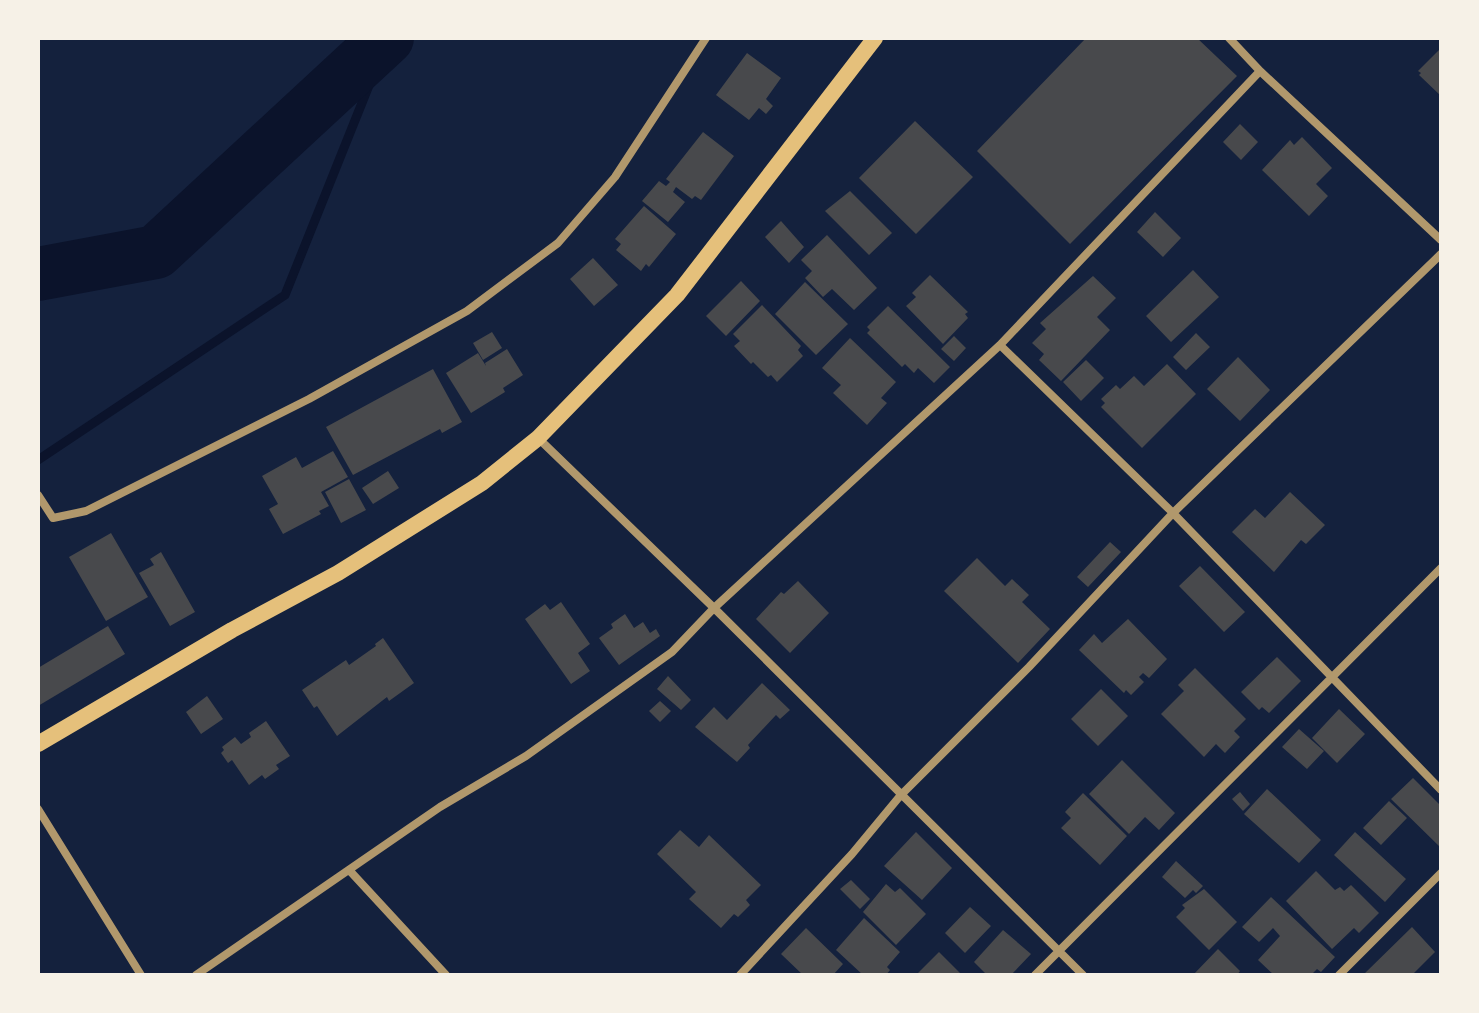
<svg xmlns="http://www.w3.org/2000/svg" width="1479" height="1013" font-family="'Exo 2',sans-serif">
	<rect width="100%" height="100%" fill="#14213d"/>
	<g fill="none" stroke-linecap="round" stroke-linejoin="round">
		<path stroke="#0b132b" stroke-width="9" d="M38,460L285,295L388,38"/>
		<path stroke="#0b132b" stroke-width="54" d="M38,274L156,252L387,38"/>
	</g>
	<path fill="#48494c" d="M1086,38H1197L1237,76L1070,244L977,151Z
		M1441,48V96L1419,75L1421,73L1418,71Z
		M747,53L781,78L766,99L773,106L766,114L759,108L749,120L716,95Z
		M915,121L973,177L916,234L859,178Z
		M1240,124L1258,142L1241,160L1223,142Z
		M703,132L734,156L701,200L695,196L692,199L676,187L673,192L685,202L668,222L642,201L659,181L666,186L670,182L666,179Z
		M1302,137L1332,168L1316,184L1328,196L1309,216L1262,170L1290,140L1294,145Z
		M850,191L892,233L869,255L825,211Z
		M644,206L676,234L649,267L646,264L641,271L616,250L621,244L615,239Z
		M1155,212L1181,238L1163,257L1137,232Z
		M781,221L804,247L789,263L765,237Z
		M827,235L877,288L854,310L832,289L823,297L805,278L812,271L801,260Z
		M593,258L618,285L594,306L570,279Z
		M1193,270L1219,297L1171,342L1146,316Z
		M930,275L968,312L965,314L968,318L943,344L906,306L916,297L912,293Z
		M1093,276L1116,298L1097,317L1110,330L1061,381L1039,360L1044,354L1032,343L1046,329L1040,323Z
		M741,281L760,301L726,336L706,316Z
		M805,282L848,324L816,355L775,314Z
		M762,305L801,346L798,350L803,356L777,382L771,375L768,377L753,362L751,364L734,346L740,341L733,334Z
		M888,306L950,367L934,383L918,368L914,373L905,364L902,367L867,333L870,330L867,327Z
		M492,332L502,348L483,360L473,343Z
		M1196,333L1210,347L1186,370L1173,357Z
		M954,336L966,348L954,361L941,349Z
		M850,338L896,382L881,398L887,403L867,425L833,393L841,385L822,368Z
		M507,349L523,375L503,388L505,392L471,413L446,373L478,353L486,366L485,363Z
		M1238,357L1270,390L1240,421L1207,389Z
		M1086,360L1104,378L1081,401L1063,382Z
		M1167,364L1196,394L1142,448L1101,407L1105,403L1101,399L1116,385L1120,389L1134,376L1144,386Z
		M433,369L462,422L442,433L440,429L353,475L326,427Z
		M333,451L348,477L321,492L329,506L319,511L321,514L283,534L269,509L278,504L262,476L296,457L302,468Z
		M388,471L399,488L373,504L362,488Z
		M349,479L366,510L341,523L325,492Z
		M1290,492L1325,525L1306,544L1301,540L1274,572L1232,532L1255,509L1265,518Z
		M111,533L148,597L106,621L69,557Z
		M1110,542L1121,552L1088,587L1077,577Z
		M161,552L195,612L170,626L139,573L154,565L150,559Z
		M977,558L1005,586L1012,579L1029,595L1022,602L1050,629L1018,663L944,591Z
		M1200,566L1245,612L1224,632L1179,586Z
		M798,581L829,613L790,653L756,619L781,592L784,594Z
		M561,602L590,644L578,653L590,671L571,684L525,619L545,604L550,610Z
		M625,614L634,628L643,622L650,633L656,629L660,636L619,665L599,638L613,628L611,624Z
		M1128,619L1167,659L1149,678L1143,673L1139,677L1144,682L1131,695L1126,690L1124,693L1079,650L1094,634L1102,643Z
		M108,626L125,654L38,706V668Z
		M383,638L414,683L389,701L387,697L337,736L317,706L314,708L302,690L346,660L349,665L376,646L375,644Z
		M1277,657L1301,681L1269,713L1262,707L1259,710L1241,692Z
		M1195,668L1246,719L1234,731L1240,737L1225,753L1216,744L1204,757L1161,714L1184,691L1178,685Z
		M668,676L691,700L681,710L657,689Z
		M762,683L790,710L780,719L776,715L748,745L750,748L737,762L695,727L714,707L727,720Z
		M1101,689L1128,716L1098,746L1071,719Z
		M207,696L223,719L201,734L186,712Z
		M660,701L671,711L660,722L649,711Z
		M1339,709L1365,734L1337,763L1312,738Z
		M266,721L290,756L276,765L279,769L265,779L262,775L249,785L232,760L228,763L221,753L224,750L222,747L235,737L241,744L251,737L249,733Z
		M1299,729L1324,751L1307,769L1282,747Z
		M1122,760L1175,813L1159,830L1145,817L1129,834L1089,794Z
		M1413,778L1441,806V848L1391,799Z
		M1267,789L1321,840L1299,863L1244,814Z
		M1240,792L1250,804L1243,811L1232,799Z
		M1083,793L1127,836L1100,865L1061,828L1071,818L1065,812Z
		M1389,801L1407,818L1381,845L1363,828Z
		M680,830L699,847L709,835L761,885L746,900L750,905L738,917L734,914L721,928L689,899L696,892L657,854Z
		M916,832L952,868L922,900L884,866Z
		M1355,832L1406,879L1385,902L1334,855Z
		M1176,861L1203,886L1196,893L1193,890L1185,898L1162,877Z
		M1316,871L1335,890L1340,887L1344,891L1351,885L1379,913L1359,933L1354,928L1332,949L1286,901Z
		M851,880L870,899L860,909L840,889Z
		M886,884L895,892L900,888L926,914L896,945L863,912Z
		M1204,889L1237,922L1209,950L1176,917L1185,908L1182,905Z
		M1271,897L1335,957L1321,972L1317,969L1311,975H1274L1258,960L1280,936L1273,928L1259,942L1242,927Z
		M970,907L991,926L965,953L945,933Z
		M864,918L900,952L887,967L890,970L886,975H863L836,950Z
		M1412,927L1435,952L1412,975H1363Z
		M806,928L843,964L833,975H803L781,954Z
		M1003,930L1031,954L1011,975H987L974,962Z
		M1218,949L1240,971L1237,975H1193Z
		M939,952L962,975H916Z"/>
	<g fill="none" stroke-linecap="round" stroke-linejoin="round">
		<path stroke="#b1986c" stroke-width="8" d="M1229,38L1260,71L1441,240
			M1000,345L1173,513L1441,790
			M538,438L714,608L1083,975
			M38,495L53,518L86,511L309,399L467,311L558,243L615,177L706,38
			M38,809L141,975
			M350,871L446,975
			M196,975L440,807L526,756L672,652L714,608L1000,345L1260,71
			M740,975L852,854L900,796L1029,667L1173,513L1441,254
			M1035,975L1441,568
			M1339,975L1441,873"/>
		<path stroke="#e5c07b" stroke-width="16" d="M38,744L232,630L338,573L482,483L538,438L677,295L875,38"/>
	</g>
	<rect width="1479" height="1013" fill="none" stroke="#f6f1e7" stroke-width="80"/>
</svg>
